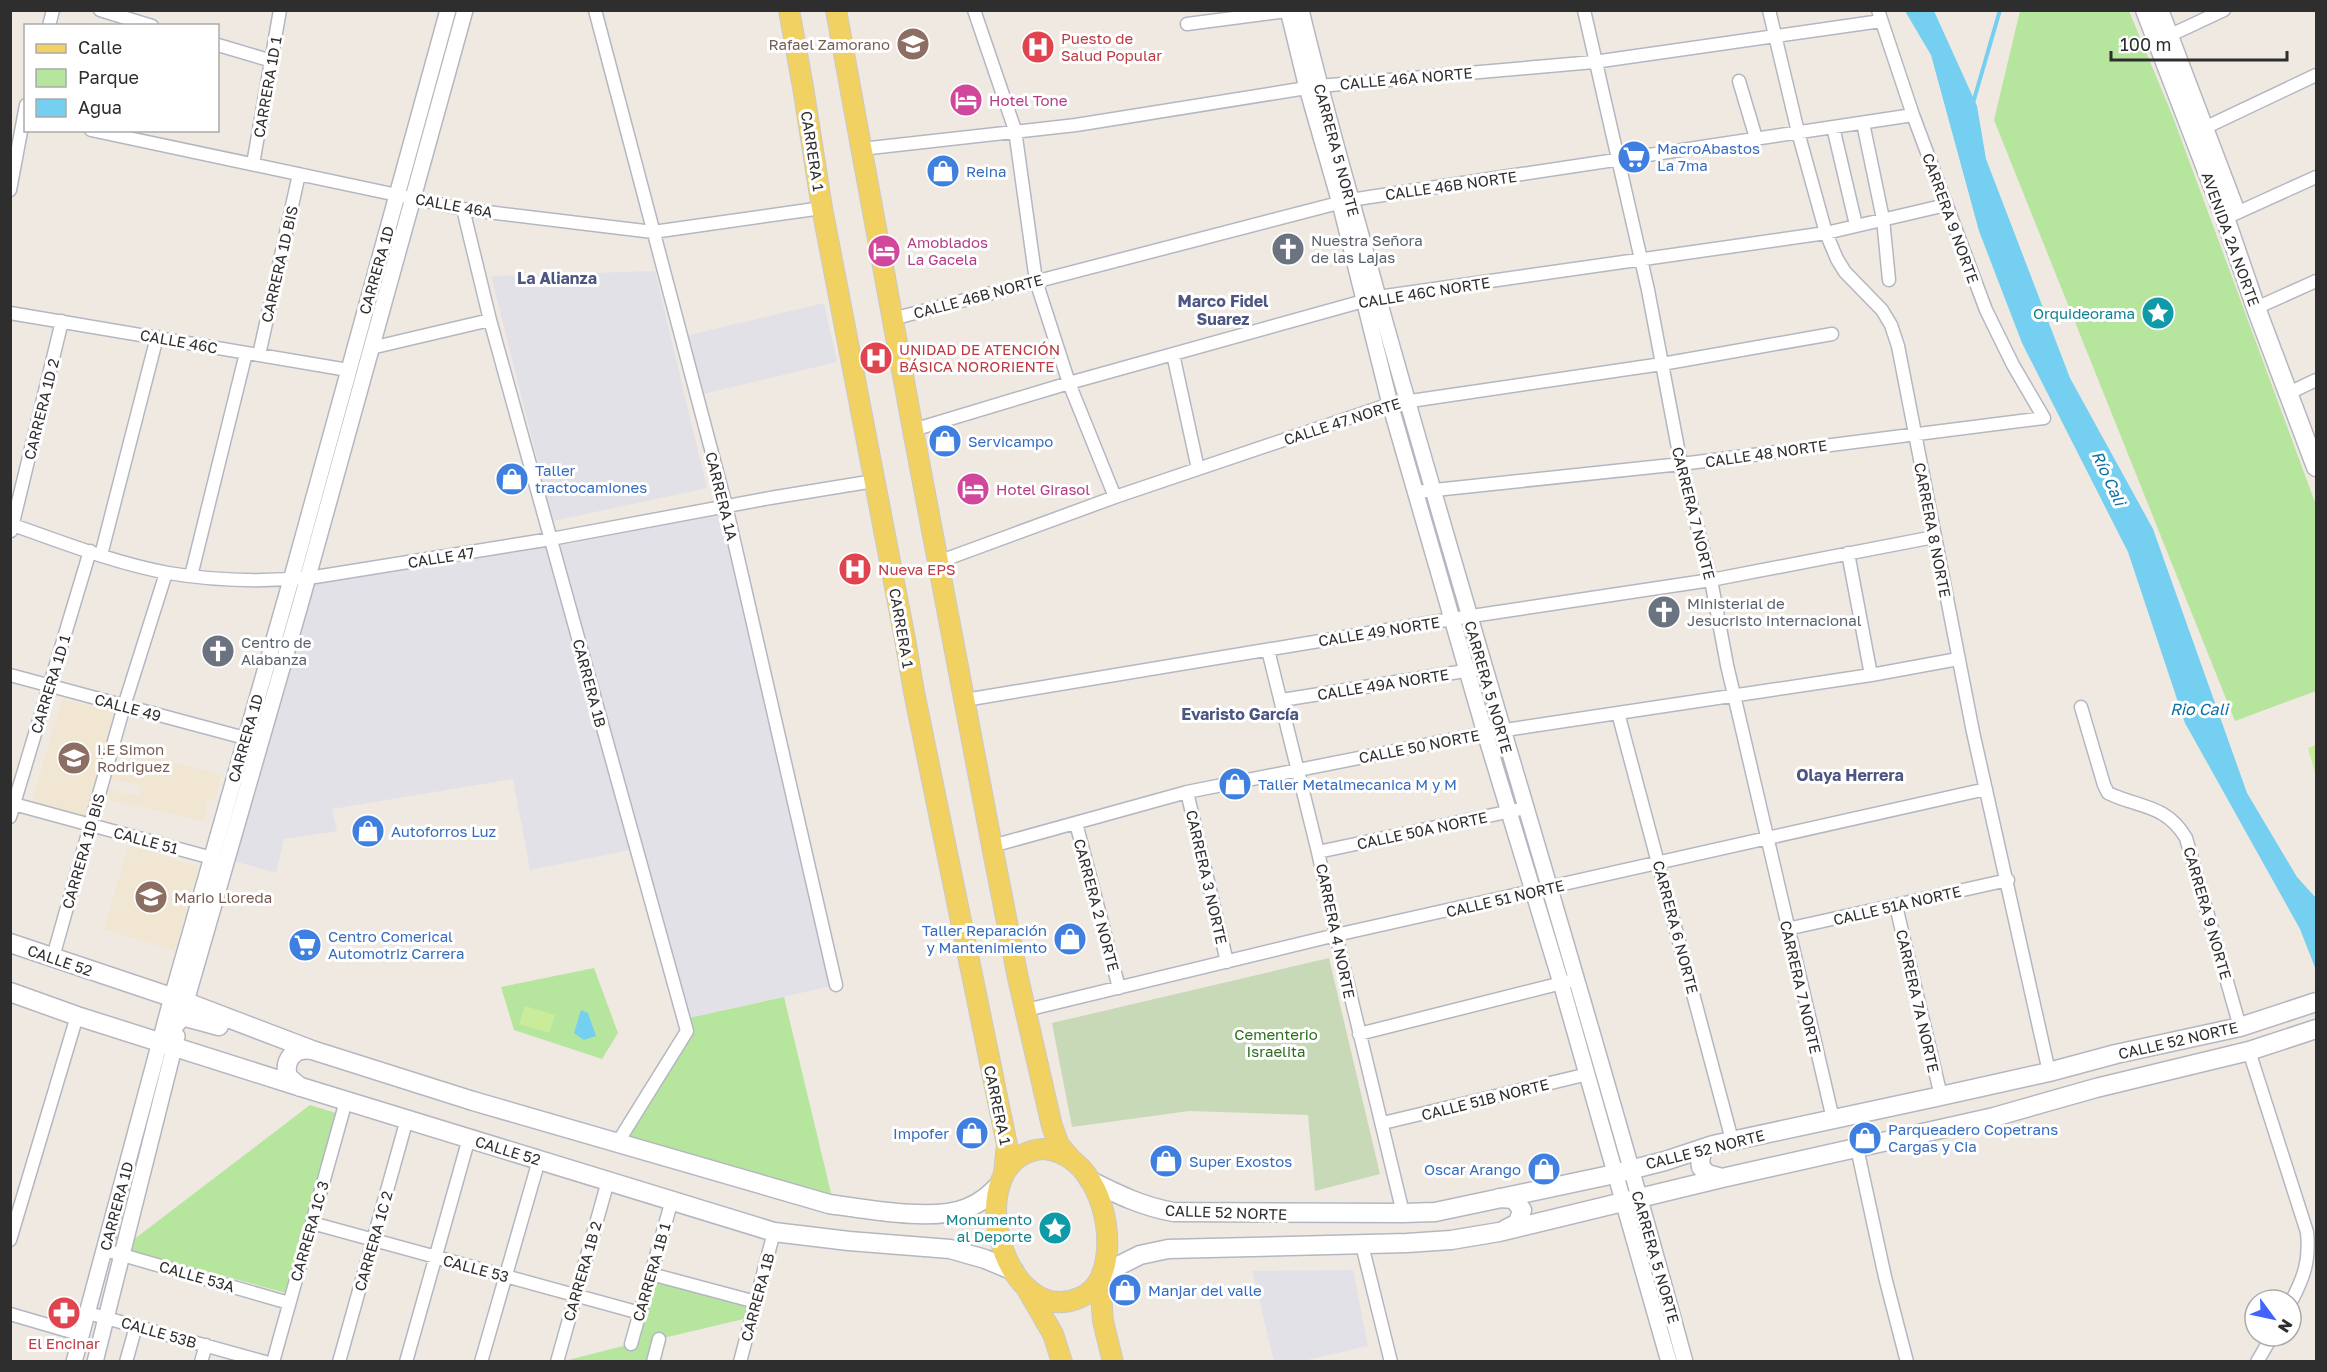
<svg xmlns="http://www.w3.org/2000/svg" width="2327" height="1372" font-family="'Golos Text',sans-serif">
	<rect width="100%" height="100%" fill="#efe9e1"/>
	<path fill="#e3e1e8" d="M655,271L707,488L553,521L491,276Z
		M824,303L837,362L703,394L689,335Z
		M726,506L836,985L684,1019L636,849L530,870L513,779L332,809L337,831L284,839L276,873L227,859L308,578Z
		M1353,1270L1368,1346L1303,1361H1274L1252,1271Z"/>
	<path fill="#f0e6d1" d="M63,699L117,713L87,818L31,804Z
		M149,756L221,775L214,802L207,799L204,807L208,810L203,821L105,799L107,789L141,797V786L111,778L117,766L139,773L140,770L146,772Z
		M129,846L198,866L175,951L104,929Z"/>
	<path fill="#b6e59e" d="M2020,11H2129L2173,117L2316,505V691L2235,721L1994,120Z
		M594,968L618,1033L602,1059L514,1030L501,987Z
		M784,997L831,1193L829,1204L618,1142L687,1031L684,1019Z
		M310,1105L336,1113L286,1293L131,1251L133,1240Z
		M651,1274L756,1302L752,1317L659,1339L653,1361L560,1362L631,1344Z"/>
	<path fill="#c8d9b8" d="M1329,958L1380,1174L1315,1191L1308,1115L1189,1111L1072,1127L1052,1023Z"/>
	<path fill="#c9ec9a" d="M2316,745V776L2308,748Z
		M525,1006L555,1015L549,1033L519,1024Z"/>
	<path fill="#75cff0" d="M1905,11H1934L1977,106L1986,159L2070,378L2153,529L2247,793L2297,877L2316,898V970L2300,929L2185,723L2128,552L2022,343L1979,231L1931,55Z
		M581,1010L588,1013L596,1036L584,1040L574,1033Z"/>
	<g fill="none" stroke-linecap="round" stroke-linejoin="round">
		<path stroke="#75cff0" stroke-width="4" d="M1973,103L2000,10"/>
		<defs>
			<path id="minor" d="M100,10L152,26
				M595,10L726,506L836,985
				M974,10L1015,130L1036,281L1069,383L1115,497
				M1584,10L1648,290L1681,464L1711,580L1727,665L1833,1119
				M1769,10L1798,132L1826,233L1837,259L1845,272L1882,310L1891,325L1898,346L1973,732L2049,1072
				M1187,24L1295,10
				M49,26L53,10
				M2162,39L2224,10
				M218,45L272,61
				M1739,81L1756,138
				M1863,123L1883,219L1889,280
				M1833,127L1856,225
				M91,130L463,209L653,232L822,208
				M2198,131L2316,75
				M861,149L1076,125L1319,86L1594,62L1881,21
				M253,164L280,10
				M10,190L26,105
				M463,209L490,320L687,1031L618,1142
				M2230,216L2316,177
				M2256,308L2316,281
				M10,313L348,370
				M892,319L1350,200L1913,115
				M371,348L490,320
				M1173,354L1198,469
				M259,355L299,174
				M2289,393L2316,380
				M913,430L1069,383L1378,297L1826,233L1946,205
				M1416,492L1681,464L2044,418L2013,365L1986,310L1913,115L1878,10
				M10,524C62,542 114,563 168,573C216,581 267,582 315,577L551,539L770,498L874,481
				M11,531L62,321
				M1848,553L1871,675
				M101,555L157,337
				M938,562L1115,497L1390,404L1662,364L1832,334
				M191,576L246,353
				M1268,650L1318,852L1336,935L1403,1213
				M10,675L245,738
				M965,700L1452,619L1711,580L1934,537
				M1282,700L1484,668
				M2081,707L2104,785L2108,793C2139,808 2166,804 2186,838L2240,1027
				M1618,713L1732,1140
				M1187,792L1227,962
				M10,803L212,858
				M10,817L90,551
				M1076,823L1119,988
				M992,846L1187,792L1485,733L1871,675L1958,659
				M1318,852L1525,808
				M1896,906L1941,1096
				M1787,929L2008,880
				M53,957L124,706L166,573
				M1026,1010L1336,935L1986,789
				M1359,1034L1570,981
				M2249,1051L2307,1232C2310,1261 2304,1277 2291,1302
				M1383,1123L1588,1074
				M1857,1148L1885,1277L1907,1362
				M312,1223L640,1313
				M10,1240L77,1016
				M1362,1245L1391,1362
				M105,1250L289,1303
				M651,1274L756,1302
				M88,1313L265,1362
				M10,1314L82,1335
				M631,1344L672,1200
				M126,1362L136,1326
				M201,1362L206,1345
				M273,1362L346,1101
				M339,1362L407,1119
				M406,1362L469,1138
				M481,1362L539,1160
				M557,1362L608,1181
				M653,1362L659,1339
				M740,1362L774,1232
				M2257,1362L2272,1336"/>
			<path id="tertiary" d="M1288,10L1307,88L1340,203L1390,404L1485,733L1561,983L1669,1362
				M1301,10C1324,107 1352,201 1378,297C1477,652 1588,1005 1685,1362
				M183,1012L301,602L465,10
				M74,1362L172,997L295,566L448,10
				M95,1362L177,1036"/>
			<path id="secondary" d="M2145,10L2225,218L2256,308L2316,467
				M2159,10L2235,210
				M10,943L186,1002L312,1050L473,1101L829,1204C866,1209 933,1222 967,1208C981,1203 990,1194 1000,1184
				M10,992L77,1016L301,1087L774,1232L849,1241L950,1249L985,1259L1014,1271
				M160,1043L182,1016L219,1026
				M300,1087L288,1077C283,1060 294,1047 312,1050
				M1713,1145C1702,1149 1699,1155 1701,1167L1707,1174L1722,1178
				M1089,1180C1117,1194 1143,1207 1174,1212L1403,1213L1435,1212L1610,1175L1665,1161L1713,1145L1941,1096L2049,1072L2116,1054L2240,1027L2316,1002
				M1499,1198L1514,1199L1522,1210L1518,1223L1506,1229
				M1102,1274L1140,1255L1168,1249L1407,1243L1451,1240L1499,1232L1722,1178L1994,1117L2096,1088L2249,1051L2316,1029"/>
			<path id="primary" d="M789,10L803,87L822,208L905,639L914,692L1007,1145L1004,1173
				M836,10L913,430L992,846L1018,978L1052,1126L1059,1145L1071,1159
				M1043,1149C1092,1153 1113,1217 1106,1259C1103,1277 1096,1291 1079,1298C1002,1331 957,1156 1043,1149Z
				M1100,1281L1103,1321L1113,1362
				M1027,1289L1053,1334L1062,1362"/>
		</defs>
		<use href="#minor" stroke="#b4b7c1" stroke-width="15"/>
		<use href="#tertiary" stroke="#b4b7c1" stroke-width="18"/>
		<use href="#secondary" stroke="#b4b7c1" stroke-width="21"/>
		<use href="#primary" stroke="#c9c9c9" stroke-width="22"/>
		<use href="#minor" stroke="#fff" stroke-width="12"/>
		<use href="#tertiary" stroke="#fff" stroke-width="15"/>
		<use href="#secondary" stroke="#fff" stroke-width="18"/>
		<use href="#primary" stroke="#f2d163" stroke-width="20"/>
	</g>
	<defs>
		<symbol id="school-disc" viewBox="-11 -11 22 22"><circle r="9.5" fill="#8d6e63" stroke="#fff"/><path d="M0-5L7-2L0 1L-7-2ZM-4 1L0 2.5L4 1V4Q0 6-4 4Z" fill="#fff"/></symbol>
		<symbol id="hospital-disc" viewBox="-11 -11 22 22"><circle r="9.5" fill="#e0444e" stroke="#fff"/><path d="M-5-5h3v3.5h4V-5h3V5h-3V1.5h-4V5h-3Z" fill="#fff"/></symbol>
		<symbol id="hotel-disc" viewBox="-11 -11 22 22"><circle r="9.5" fill="#d1479c" stroke="#fff"/><path d="M-6-4.5h1.5V1H6V5H4.5V3h-9V5H-6ZM-4 0a1.8 1.8 0 1 1 3.6 0ZM.5 0V-2.5h3Q6-2.5 6 0Z" fill="#fff"/></symbol>
		<symbol id="supermarket-disc" viewBox="-11 -11 22 22"><circle r="9.5" fill="#3f7fe0" stroke="#fff"/><path d="M-6-5.5h2.5l.6 2H6L4.5 2H-2.5L-4.4-4H-6ZM-1.5 3.2a1.3 1.3 0 1 0 .1 0ZM3 3.2a1.3 1.3 0 1 0 .1 0Z" fill="#fff"/></symbol>
		<symbol id="shop-disc" viewBox="-11 -11 22 22"><circle r="9.5" fill="#3f7fe0" stroke="#fff"/><path d="M-5-2.5h2.3a2.7 3.5 0 0 1 5.4 0H5L5.5 6h-11ZM-1.5-2.5h3a1.5 2.3 0 0 0-3 0Z" fill="#fff"/></symbol>
		<symbol id="church-disc" viewBox="-11 -11 22 22"><circle r="9.5" fill="#6b7280" stroke="#fff"/><path d="M-1.2-6h2.4v3.5h3.3v2.4h-3.3V6h-2.4V-.1h-3.3v-2.4h3.3Z" fill="#fff"/></symbol>
		<symbol id="sight-disc" viewBox="-11 -11 22 22"><circle r="9.5" fill="#0f9aa8" stroke="#fff"/><path d="M0-6L1.8-2.2L6-1.7L2.9 1.2L3.7 5.4L0 3.3L-3.7 5.4L-2.9 1.2L-6-1.7L-1.8-2.2Z" fill="#fff"/></symbol>
		<symbol id="pharmacy-disc" viewBox="-11 -11 22 22"><circle r="9.5" fill="#e0444e" stroke="#fff"/><path d="M-2-6h4v4h4v4h-4v4h-4v-4h-4v-4h4Z" fill="#fff"/></symbol>
	</defs>
	<g fill-rule="evenodd">
		<use href="#school-disc" x="894" y="25" width="38" height="38"/>
		<use href="#hospital-disc" x="1019" y="28" width="38" height="38"/>
		<use href="#hotel-disc" x="947" y="81" width="38" height="38"/>
		<use href="#supermarket-disc" x="1615" y="138" width="38" height="38"/>
		<use href="#shop-disc" x="924" y="152" width="38" height="38"/>
		<use href="#church-disc" x="1269" y="230" width="38" height="38"/>
		<use href="#hotel-disc" x="865" y="232" width="38" height="38"/>
		<use href="#sight-disc" x="2139" y="294" width="38" height="38"/>
		<use href="#hospital-disc" x="857" y="339" width="38" height="38"/>
		<use href="#shop-disc" x="926" y="422" width="38" height="38"/>
		<use href="#shop-disc" x="493" y="460" width="38" height="38"/>
		<use href="#hotel-disc" x="954" y="470" width="38" height="38"/>
		<use href="#hospital-disc" x="836" y="550" width="38" height="38"/>
		<use href="#church-disc" x="1645" y="593" width="38" height="38"/>
		<use href="#church-disc" x="199" y="632" width="38" height="38"/>
		<use href="#school-disc" x="55" y="739" width="38" height="38"/>
		<use href="#shop-disc" x="1216" y="765" width="38" height="38"/>
		<use href="#shop-disc" x="349" y="812" width="38" height="38"/>
		<use href="#school-disc" x="132" y="878" width="38" height="38"/>
		<use href="#shop-disc" x="1051" y="920" width="38" height="38"/>
		<use href="#supermarket-disc" x="286" y="926" width="38" height="38"/>
		<use href="#shop-disc" x="953" y="1114" width="38" height="38"/>
		<use href="#shop-disc" x="1846" y="1119" width="38" height="38"/>
		<use href="#shop-disc" x="1147" y="1142" width="38" height="38"/>
		<use href="#shop-disc" x="1525" y="1150" width="38" height="38"/>
		<use href="#sight-disc" x="1036" y="1209" width="38" height="38"/>
		<use href="#shop-disc" x="1106" y="1271" width="38" height="38"/>
		<use href="#pharmacy-disc" x="45" y="1294" width="38" height="38"/>
	</g>
	<g text-anchor="middle" dominant-baseline="central" stroke-width="6" stroke-linejoin="round" paint-order="stroke">
		<g font-size="15" fill="#be3a42" stroke="#fff" text-anchor="start">
			<text x="1061" y="38">Puesto de<tspan x="1061" dy="17">Salud Popular</tspan></text>
			<text x="899" y="349">UNIDAD DE ATENCIÓN<tspan x="899" dy="17">BÁSICA NORORIENTE</tspan></text>
			<text x="878" y="569">Nueva EPS</text>
			<text x="64" y="1343" text-anchor="middle">El Encinar</text>
		</g>
		<g font-size="15" fill="#785e54" stroke="#fff" text-anchor="start">
			<text x="890" y="44" text-anchor="end">Rafael Zamorano</text>
			<text x="97" y="749">I.E Simon<tspan x="97" dy="17">Rodriguez</tspan></text>
			<text x="174" y="897">Mario Lloreda</text>
		</g>
		<g font-size="15" fill="#2e2e2e" stroke="#fff">
			<text transform="translate(1406 78) rotate(-5)">CALLE 46A NORTE</text>
			<text transform="translate(267 87) rotate(-80)">CARRERA 1D 1</text>
			<text transform="translate(1337 150) rotate(75)">CARRERA 5 NORTE</text>
			<text transform="translate(813 151) rotate(81)">CARRERA 1</text>
			<text transform="translate(1451 185) rotate(-8)">CALLE 46B NORTE</text>
			<text transform="translate(454 205) rotate(10)">CALLE 46A</text>
			<text transform="translate(1951 218) rotate(70)">CARRERA 9 NORTE</text>
			<text transform="translate(2231 239) rotate(70)">AVENIDA 2A NORTE</text>
			<text transform="translate(279 264) rotate(-77)">CARRERA 1D BIS</text>
			<text transform="translate(376 270) rotate(-74)">CARRERA 1D</text>
			<text transform="translate(1424 292) rotate(-9)">CALLE 46C NORTE</text>
			<text transform="translate(978 296) rotate(-15)">CALLE 46B NORTE</text>
			<text transform="translate(179 341) rotate(10)">CALLE 46C</text>
			<text transform="translate(41 409) rotate(-76)">CARRERA 1D 2</text>
			<text transform="translate(1342 421) rotate(-18)">CALLE 47 NORTE</text>
			<text transform="translate(1766 453) rotate(-8)">CALLE 48 NORTE</text>
			<text transform="translate(722 496) rotate(76)">CARRERA 1A</text>
			<text transform="translate(1694 513) rotate(76)">CARRERA 7 NORTE</text>
			<text transform="translate(1933 530) rotate(79)">CARRERA 8 NORTE</text>
			<text transform="translate(441 557) rotate(-9)">CALLE 47</text>
			<text transform="translate(902 628) rotate(80)">CARRERA 1</text>
			<text transform="translate(1379 631) rotate(-9)">CALLE 49 NORTE</text>
			<text transform="translate(590 683) rotate(75)">CARRERA 1B</text>
			<text transform="translate(50 684) rotate(-73)">CARRERA 1D 1</text>
			<text transform="translate(1383 684) rotate(-9)">CALLE 49A NORTE</text>
			<text transform="translate(1489 687) rotate(74)">CARRERA 5 NORTE</text>
			<text transform="translate(128 707) rotate(15)">CALLE 49</text>
			<text transform="translate(245 738) rotate(-74)">CARRERA 1D</text>
			<text transform="translate(1419 746) rotate(-11)">CALLE 50 NORTE</text>
			<text transform="translate(1422 830) rotate(-12)">CALLE 50A NORTE</text>
			<text transform="translate(146 840) rotate(15)">CALLE 51</text>
			<text transform="translate(83 851) rotate(-74)">CARRERA 1D BIS</text>
			<text transform="translate(1207 877) rotate(77)">CARRERA 3 NORTE</text>
			<text transform="translate(1505 898) rotate(-13)">CALLE 51 NORTE</text>
			<text transform="translate(1097 905) rotate(75)">CARRERA 2 NORTE</text>
			<text transform="translate(1897 905) rotate(-13)">CALLE 51A NORTE</text>
			<text transform="translate(2208 913) rotate(74)">CARRERA 9 NORTE</text>
			<text transform="translate(1676 927) rotate(75)">CARRERA 6 NORTE</text>
			<text transform="translate(1336 931) rotate(78)">CARRERA 4 NORTE</text>
			<text transform="translate(60 960) rotate(19)">CALLE 52</text>
			<text transform="translate(1801 987) rotate(77)">CARRERA 7 NORTE</text>
			<text transform="translate(1918 1001) rotate(77)">CARRERA 7A NORTE</text>
			<text transform="translate(2178 1040) rotate(-13)">CALLE 52 NORTE</text>
			<text transform="translate(1485 1099) rotate(-14)">CALLE 51B NORTE</text>
			<text transform="translate(998 1105) rotate(78)">CARRERA 1</text>
			<text transform="translate(1705 1149) rotate(-14)">CALLE 52 NORTE</text>
			<text transform="translate(508 1150) rotate(17)">CALLE 52</text>
			<text transform="translate(116 1206) rotate(-75)">CARRERA 1D</text>
			<text transform="translate(1226 1212) rotate(2)">CALLE 52 NORTE</text>
			<text transform="translate(309 1231) rotate(-74)">CARRERA 1C 3</text>
			<text transform="translate(373 1241) rotate(-74)">CARRERA 1C 2</text>
			<text transform="translate(1656 1257) rotate(74)">CARRERA 5 NORTE</text>
			<text transform="translate(476 1268) rotate(15)">CALLE 53</text>
			<text transform="translate(582 1271) rotate(-74)">CARRERA 1B 2</text>
			<text transform="translate(651 1272) rotate(-74)">CARRERA 1B 1</text>
			<text transform="translate(197 1276) rotate(16)">CALLE 53A</text>
			<text transform="translate(757 1297) rotate(-75)">CARRERA 1B</text>
			<text transform="translate(159 1332) rotate(16)">CALLE 53B</text>
		</g>
		<g font-size="15" fill="#b23c85" stroke="#fff" text-anchor="start">
			<text x="989" y="100">Hotel Tone</text>
			<text x="907" y="242">Amoblados<tspan x="907" dy="17">La Gacela</tspan></text>
			<text x="996" y="489">Hotel Girasol</text>
		</g>
		<g font-size="15" fill="#366cbe" stroke="#fff" text-anchor="start">
			<text x="1657" y="148">MacroAbastos<tspan x="1657" dy="17">La 7ma</tspan></text>
			<text x="966" y="171">Reina</text>
			<text x="968" y="441">Servicampo</text>
			<text x="535" y="470">Taller<tspan x="535" dy="17">tractocamiones</tspan></text>
			<text x="1258" y="784">Taller Metalmecanica M y M</text>
			<text x="391" y="831">Autoforros Luz</text>
			<text x="1047" y="930" text-anchor="end">Taller Reparación<tspan x="1047" dy="17">y Mantenimiento</tspan></text>
			<text x="328" y="936">Centro Comerical<tspan x="328" dy="17">Automotriz Carrera</tspan></text>
			<text x="1888" y="1129">Parqueadero Copetrans<tspan x="1888" dy="17">Cargas y Cia</tspan></text>
			<text x="949" y="1133" text-anchor="end">Impofer</text>
			<text x="1189" y="1161">Super Exostos</text>
			<text x="1521" y="1169" text-anchor="end">Oscar Arango</text>
			<text x="1148" y="1290">Manjar del valle</text>
		</g>
		<g font-size="15" fill="#5b616d" stroke="#fff" text-anchor="start">
			<text x="1311" y="240">Nuestra Señora<tspan x="1311" dy="17">de las Lajas</tspan></text>
			<text x="1687" y="603">Ministerial de<tspan x="1687" dy="17">Jesucristo Internacional</tspan></text>
			<text x="241" y="642">Centro de<tspan x="241" dy="17">Alabanza</tspan></text>
		</g>
		<g font-size="15" fill="#0d838f" stroke="#fff" text-anchor="end">
			<text x="2135" y="313">Orquideorama</text>
			<text x="1032" y="1219">Monumento<tspan x="1032" dy="17">al Deporte</tspan></text>
		</g>
		<g font-size="15" fill="#2c6e1b" stroke="#fff">
			<text x="1276" y="1034">Cementerio<tspan x="1276" dy="17">Israelita</tspan></text>
		</g>
		<g font-size="16" font-weight="bold" fill="#4d5680" stroke="#fff">
			<text x="557" y="278">La Alianza</text>
			<text x="1223" y="301">Marco Fidel<tspan x="1223" dy="18">Suarez</tspan></text>
			<text x="1240" y="714">Evaristo García</text>
			<text x="1850" y="775">Olaya Herrera</text>
		</g>
		<g font-size="16" font-style="italic" fill="#0d6fa3" stroke="#fff">
			<text transform="translate(2109 478) rotate(65)">Río Cali</text>
			<text x="2199" y="709">Rio Cali</text>
		</g>
	</g>
	<rect width="2327" height="1372" fill="none" stroke="#2e2e2e" stroke-width="24"/>
	<rect x="24" y="24" width="195" height="108" fill="#ffffff" stroke="#ababab" stroke-width="1.5"/>
	<rect x="36" y="44" width="30" height="9" fill="#f2d163" stroke="#ababab" stroke-width="1.5"/>
	<text x="78" y="54" font-size="18" fill="#2e2e2e">Calle</text>
	<rect x="36" y="69" width="30" height="18" fill="#b6e59e" stroke="#ababab" stroke-width="1.5"/>
	<text x="78" y="84" font-size="18" fill="#2e2e2e">Parque</text>
	<rect x="36" y="99" width="30" height="18" fill="#75cff0" stroke="#ababab" stroke-width="1.5"/>
	<text x="78" y="114" font-size="18" fill="#2e2e2e">Agua</text>
	<g transform="translate(2273 1318) rotate(123)"><circle r="28" fill="#ffffff" stroke="#ababab" stroke-width="1.5"/>
	<path d="M0-4.5L10 22L0 15L-10 22Z" fill="#4264fb"/>
	<text y="-9" font-size="16" font-weight="bold" text-anchor="middle" fill="#2e2e2e">N</text>
	</g>
	<path d="M2111 51v9h176v-9" fill="none" stroke="#2e2e2e" stroke-width="3"/>
	<text x="2120" y="51" font-size="18" fill="#2e2e2e" stroke="#ffffff" stroke-width="4.5" paint-order="stroke">100 m</text>
</svg>
